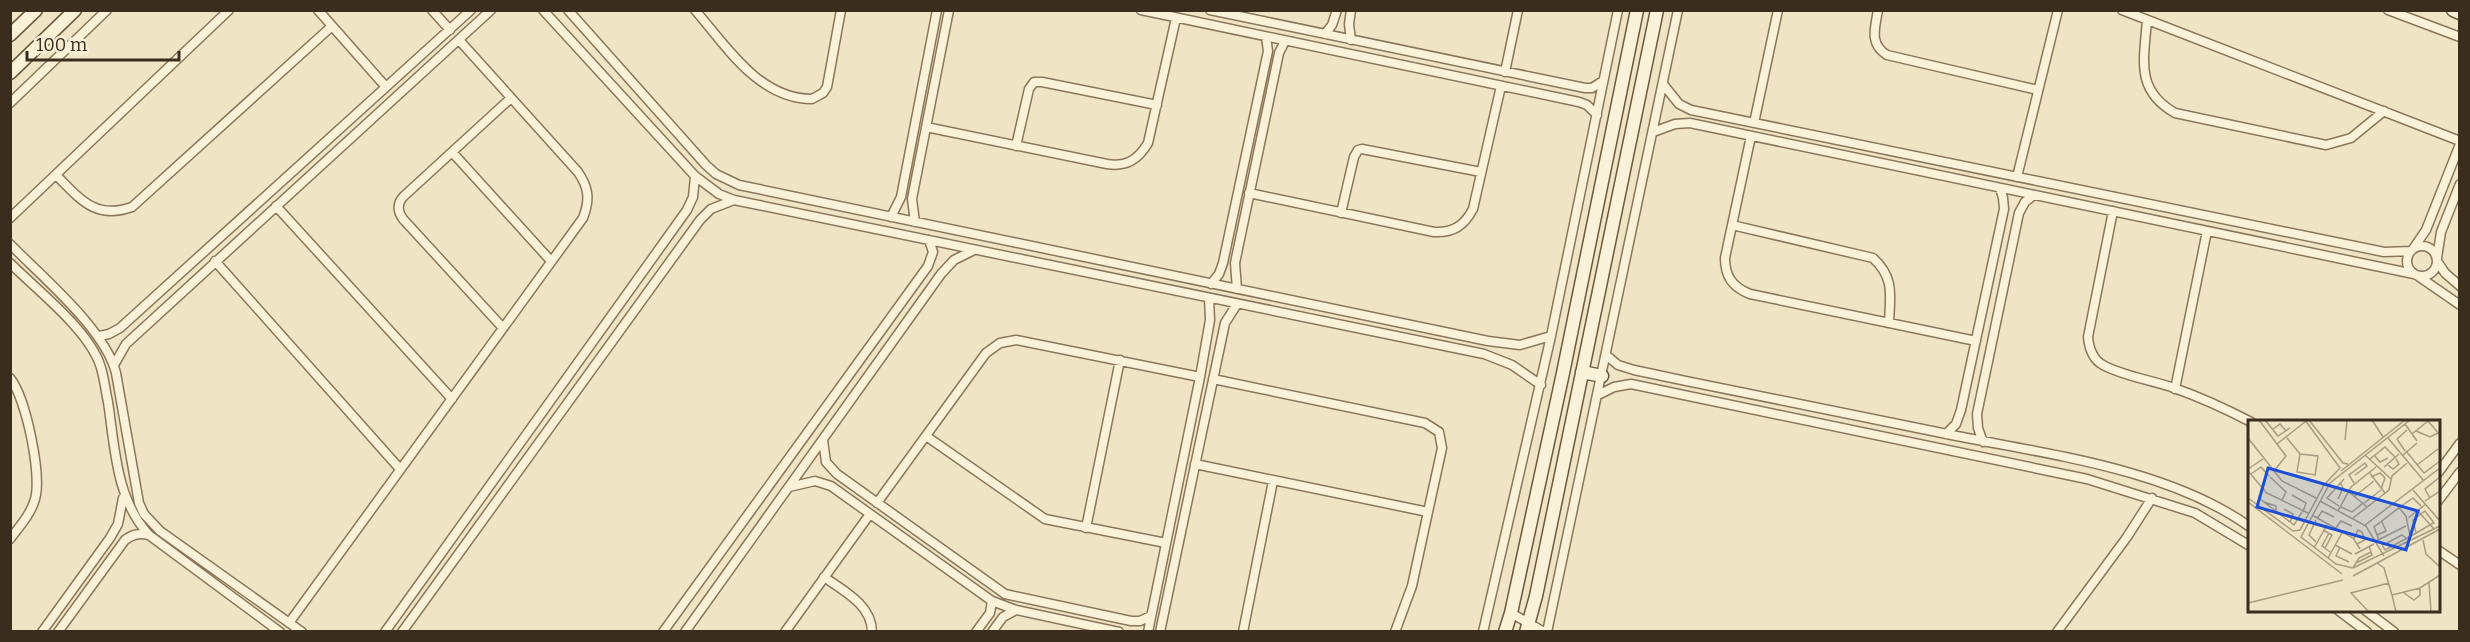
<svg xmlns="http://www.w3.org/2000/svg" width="2470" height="642" font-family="Bitter,serif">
	<rect width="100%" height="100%" fill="#efe5c4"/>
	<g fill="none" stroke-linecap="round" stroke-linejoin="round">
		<defs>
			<path id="street" d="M318,10L386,87
				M432,10L450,30
				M543,10L695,176L719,194L734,200L1484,354L1512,365L1541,385
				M568,10L706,165L716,174L739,185L1488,341L1520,345L1551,336
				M695,10C727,47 759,99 812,99L823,93L827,87L841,10
				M1141,10L1579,102L1587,105L1597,115
				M1210,10L1585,88H1592L1603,81
				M1878,10C1875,28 1869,44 1887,55L2038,90
				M2122,10L2460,141
				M2388,10L2460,37
				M2147,20C2144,60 2135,90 2175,113L2326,145L2351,138L2384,111
				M1325,34L1332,25L1337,10
				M1351,40L1349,24L1351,10
				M1505,72L1518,10
				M1663,84L1679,104L1691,110L2384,252L2411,251
				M10,103L107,10
				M1754,123L1778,10
				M926,127L1107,164C1126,167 1138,160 1148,143L1176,18
				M1653,132L1675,124L1690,123L2414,274
				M1751,136L1725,258C1725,276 1732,287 1750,294L1976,341
				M1016,146L1029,89L1034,82H1042L1157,105
				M452,152L551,261
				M56,175C80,199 95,220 132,207L332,26
				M2017,177L2058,10
				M1249,193L1434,232C1453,233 1464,226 1473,209L1501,86
				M276,206L452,399
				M2113,211L2088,337C2089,348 2092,359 2103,365C2123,376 2151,380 2174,388C2200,397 2226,409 2251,422
				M1341,213L1354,157L1358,150L1362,149L1481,172
				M891,217L901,197L937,10
				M10,218L229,10
				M915,222L912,199L949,10
				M1732,225L1873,258C1895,278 1890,296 1889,323
				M10,244C43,278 105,329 116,373L139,503L144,514L160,531L302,632
				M2407 261a15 15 0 1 1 30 0a15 15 0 1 1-30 0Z
				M2413,249L2426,230L2460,144
				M2437,258L2441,232L2460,184
				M215,261L400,469
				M2437,261L2445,273L2460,286
				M10,263C37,290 85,327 99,362C104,374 105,389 108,402C115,449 116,499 149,535L280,632
				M2418,276L2460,305
				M1211,284L1219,274L1223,263L1268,51L1266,37
				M1237,289L1235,263L1279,53L1285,41
				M503,328L403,219C397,211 397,203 404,196L511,98
				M99,336L109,334L120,328L471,10
				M1606,355L1618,365L1634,370C1738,392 1842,413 1947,434C2044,454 2168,468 2250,527
				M114,365L126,344L491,10
				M10,378C26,398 42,475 35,499C31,514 19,527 10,539
				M1213,379L1425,423L1439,432L1442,448L1428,512L1412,586L1395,632
				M2175,389L2207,231
				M1598,395L1614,387L1631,384L2087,479L2195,513L2250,546
				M1946,434L1956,424L1961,410L2004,209L2003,198L2000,188
				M926,436L1045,519L1166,543
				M823,440L826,462L837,474L1005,594L1131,621H1140L1151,616
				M1983,442L1978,428L1977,414L2019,213L2025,202L2034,195
				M1195,464L1428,512
				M2438,473L2460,443
				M789,487L815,481L831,486L992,601L1016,610L1119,632
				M2438,501L2460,472
				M877,503L986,353L1000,343L1016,340L1200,377
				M1086,528L1120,360
				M2438,550L2460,565
				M824,577C844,591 872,605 872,632
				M2338,610L2367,632
				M2365,610L2394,632
				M1511,613L1544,632
				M289,623L583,218C590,200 589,188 578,172L459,40
				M42,632L110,538L118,524L123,498
				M58,632L125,540C133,534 139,533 149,535
				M385,632L687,210L693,197L695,176
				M402,632L700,220L711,209L734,200
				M663,632L928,266L933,252L929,240
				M685,632L941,274L954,260L974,250
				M785,632L870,514
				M976,632L990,613L992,601
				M992,632L1003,617L1016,610
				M1148,632L1200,377L1210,320L1209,298
				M1160,632L1225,323L1237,304
				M1243,632L1273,481
				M1483,632L1551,336L1618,10
				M1547,632L1678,10
				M2057,632L2127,537L2152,498"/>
			<path id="secondary" d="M2453,10L2460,13
				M10,35L36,10
				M10,73L75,10
				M1582,372L1602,376
				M1505,632L1511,613L1563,373L1637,10
				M1526,632L1536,596L1657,10"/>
		</defs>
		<use href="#street" stroke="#8a775a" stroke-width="11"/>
		<use href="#secondary" stroke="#6c583d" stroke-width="15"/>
		<use href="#street" stroke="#f9f2d8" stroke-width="8"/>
		<use href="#secondary" stroke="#f9f2d8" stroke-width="12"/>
	</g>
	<g transform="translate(2248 420)">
		<rect width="192" height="192" fill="#efe5c4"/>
		<path fill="none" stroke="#a79b82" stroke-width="1.5" d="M11,0L38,36L26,51M17,0L30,16L42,8M61,0L95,43L100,44M124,0L135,17M162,0L82,63L53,117L88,144L105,148L192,106M180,1L192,15M157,4L169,21M24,10L32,4L38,11M168,11L182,17L190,13M164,14L180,1M0,18L34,61L68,78M39,18L52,34L70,36L67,55L49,52L52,34M140,18L176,61M97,20L99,1M29,24L58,1M157,31L149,19L159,10M158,31L176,53L192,41M117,35L143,59M126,35L132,42L140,38M154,36L169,23M122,39L137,27L148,38M140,45L145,49L151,44L148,39M169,45L190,29M136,47L151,34M0,49L15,39M0,51L17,71M93,51L157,0M121,52L137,73M3,54L13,47L21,56M22,57L38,72L34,80M123,57L132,53L137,58L133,69M106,63L101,55L117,43L119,46L107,55M165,70L192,101M100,71L119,87M17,72L60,93M44,75L58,83L55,92M107,76L126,61M0,78L45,111L52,110L76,65L92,48L57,0M182,78L177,69L192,57M12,79L46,105L54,92M90,79L95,68L92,62M72,81L118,106L136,136M177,81L192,71M0,82L94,154M16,82L28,86V92M115,84L133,70M148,84L158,96L162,116M91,86L79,78L96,59M93,87L104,92L114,84M152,87L165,78L173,86M36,89L45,94L42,102M169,90L186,109M90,91L103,67L128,47M64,95L105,118L112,129M105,98L141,70L144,56L159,43M160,98L178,84M69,99L74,91L86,97M68,100L61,115L68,122M117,105L192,48M87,109L93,101L104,106M75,110L84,115L77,128M81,113L74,126L82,132M129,115L138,111L134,102M163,116L175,109L185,103H186L177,91L165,100L168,113M106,119L110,110L114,112L117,120L109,124M131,120L126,107L152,87M175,120L178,134L192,147M132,121L137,130L163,116M126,122L158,106M139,123L154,115L158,118M87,125L104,134M92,127L88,136L101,142M66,128L79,105M107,134L126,124M80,138L94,113M108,143L124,135L121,126M129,143L136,148L144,175M105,148L111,138L123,132M105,156L192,109M181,163L183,192M156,173L166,180L172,175V168M0,183L95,160M121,192L103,173L141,163M148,192L144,175L172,168L192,155"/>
		<path fill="#1d4ed8" fill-opacity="0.15" stroke="#1d4ed8" stroke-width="3" d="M20,48L170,91L158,130L9,87Z"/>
		<rect width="192" height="192" fill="none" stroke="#3a2d1e" stroke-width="3"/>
	</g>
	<rect width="2470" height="642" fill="none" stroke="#3a2d1e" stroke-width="24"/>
	<path d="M27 51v9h152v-9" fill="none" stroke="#3a2d1e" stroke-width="3"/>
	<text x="36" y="51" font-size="18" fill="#3a2d1e" stroke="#f6eed4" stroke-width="4.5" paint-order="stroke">100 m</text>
</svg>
